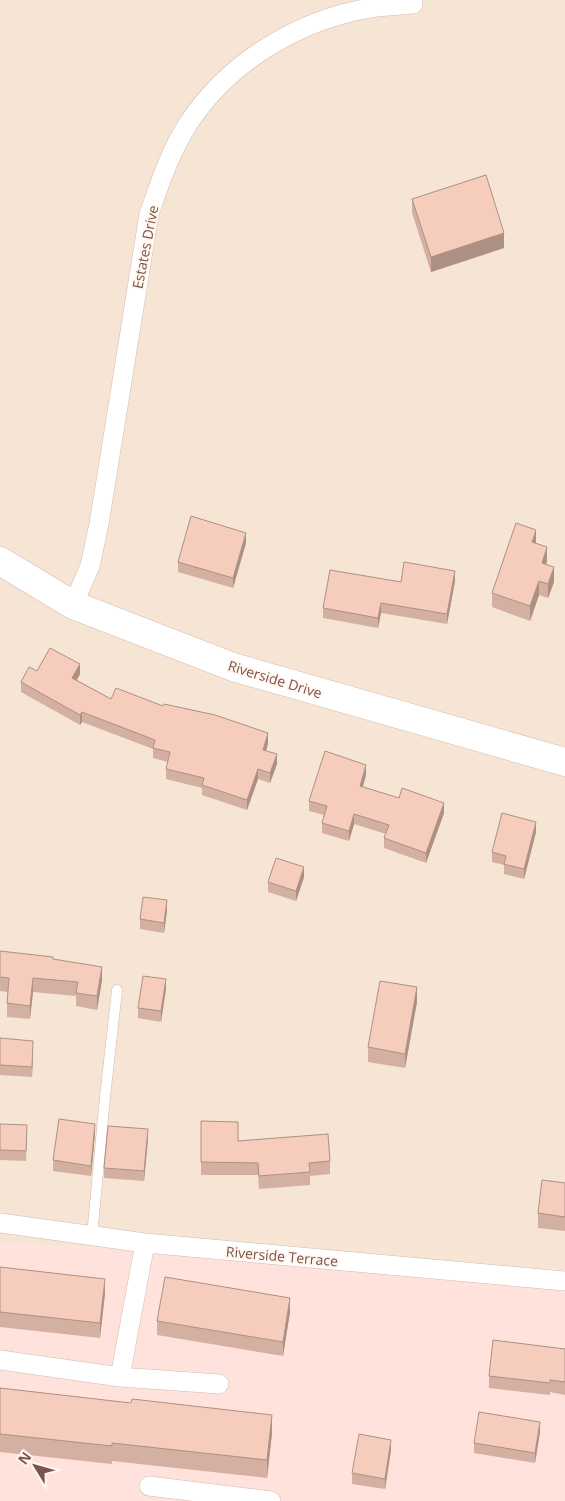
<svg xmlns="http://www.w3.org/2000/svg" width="565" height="1501" font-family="'Open Sans',sans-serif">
	<rect width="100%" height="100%" fill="#fef3e8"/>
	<path fill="#f6e4d5" d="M0,0H565V1269L0,1243Z"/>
	<path fill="#ffe2db" d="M0,1243L565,1269V1501H0Z"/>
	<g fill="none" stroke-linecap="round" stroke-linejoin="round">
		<defs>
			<path id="lane" d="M92,1236L105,1097L117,990"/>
			<path id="street" d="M73,605L90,566L99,524L149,214C160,183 170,152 188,124C229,61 301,18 376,7C388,6 401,5 413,4
				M0,1223L145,1243L565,1281
				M0,1360L120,1377L145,1243
				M120,1377L219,1384
				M149,1486L271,1501"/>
			<path id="secondary" d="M0,561L73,605L233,667L565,762"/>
		</defs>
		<use href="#lane" stroke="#d4bbaf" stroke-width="11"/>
		<use href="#street" stroke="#d4bbaf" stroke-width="20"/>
		<use href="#secondary" stroke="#dabcae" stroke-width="29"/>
		<use href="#lane" stroke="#fff" stroke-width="10"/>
		<use href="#street" stroke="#fff" stroke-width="19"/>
		<use href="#secondary" stroke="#fff" stroke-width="28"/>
	</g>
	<path fill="#d4b0a3" d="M412,199L504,248L431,272L412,213Z
		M246,543L233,588L178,572V562Z
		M536,543L547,561L546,565L554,582L548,598L539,595L530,621L492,607V593Z
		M455,581L447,624L381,613L378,628L323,618V608L401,582Z
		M37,671L80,674L77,680L111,699L163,706L268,744L266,751L277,764L270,783L258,779L247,810L202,795V788L166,779V769L168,762L153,758V749L82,722L80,725L21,692V682Z
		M366,775L363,787L444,813L426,863L384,848V838L386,834L354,824L349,841L322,833V823L324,815L309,811V801Z
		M536,832L524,879L504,874V865L492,862V852Z
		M304,877L296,901L268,892V882Z
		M167,911L164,933L140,929V919Z
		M0,951L53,959L102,980L97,1010L76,1006V996L33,992L30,1019L7,1017V1003L8,992L0,991Z
		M166,989L161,1022L138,1018V1008Z
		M417,1002L405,1068L368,1062V1047Z
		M0,1038L33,1051L32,1077L0,1075Z
		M201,1121L238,1141L330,1161V1174L310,1176V1185L259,1189L258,1175H201Z
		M0,1124L27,1135L26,1161L0,1160Z
		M95,1134L91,1176L53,1171V1160Z
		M148,1139L144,1181L104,1178V1168Z
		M565,1183V1231L538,1228V1213Z
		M0,1267L105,1293L100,1338L0,1327Z
		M290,1312L283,1356L157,1335V1321Z
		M565,1349V1395L550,1392V1395L489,1388V1376Z
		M0,1388L272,1433L267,1478L112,1461V1464L0,1452Z
		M540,1432L535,1463L474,1453V1443Z
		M391,1450L385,1489L352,1484V1473Z"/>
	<path fill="#ac9084" d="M504,233V248L431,272V257Z
		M536,530V545L532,542Z
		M246,533V543L233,588V578Z
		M547,547V561L542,577V563Z
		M554,567V582L548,598V584Z
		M455,571V581L447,624V614Z
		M539,581V595L530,621V606Z
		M381,603V613L378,628V618Z
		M80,664V674L72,688V678Z
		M82,712V722L80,725V715Z
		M268,733V744L263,760V750Z
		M277,754V764L270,783V773Z
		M366,765V775L360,796V786Z
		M258,769V779L247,810V800Z
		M444,803V813L426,863V853Z
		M354,814V824L349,841V831Z
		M536,822V832L524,879V869Z
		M304,867V877L296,901V891Z
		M167,900V911L164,933V923Z
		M102,967V980L97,1010V996Z
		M33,978V992L30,1019V1006Z
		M166,979V989L161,1022V1011Z
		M417,987V1002L405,1068V1054Z
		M33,1041V1051L32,1077V1067Z
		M95,1124V1134L91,1176V1166Z
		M148,1129V1139L144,1181V1171Z
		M105,1279V1293L100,1338V1323Z
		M290,1298V1312L283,1356V1342Z
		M272,1415V1433L267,1478V1460Z
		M540,1422V1432L535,1463V1453Z
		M391,1440V1450L385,1489V1479Z"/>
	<path fill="#f6cdbd" stroke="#ac9084" d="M486,175L504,233L431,257L412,199Z
		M191,516L246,533L233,578L178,562Z
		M516,523L536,530L532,542L547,547L542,563L554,567L548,584L539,581L530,606L492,593Z
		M404,562L455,571L447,614L381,603L378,618L323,608L330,570L401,582Z
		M50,648L80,664L72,678L111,699L116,688L163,706L164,704L215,715L268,733L263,750L277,754L270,773L258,769L247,800L202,785L204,778L166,769L170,752L153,748L155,740L82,712L80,715L21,682L29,667L37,671Z
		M325,751L366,765L360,786L399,798L402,788L444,803L426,853L384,838L389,825L354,814L349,831L322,823L327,806L309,801Z
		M502,813L536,822L524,869L504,864L506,856L492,852Z
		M276,858L304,867L296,891L268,882Z
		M143,897L167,900L164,923L140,919Z
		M0,951L53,957V959L102,967L97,996L76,993L78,982L33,978L30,1006L7,1003L9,978L0,977Z
		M143,976L166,979L161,1011L138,1008Z
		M380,981L417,987L405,1054L368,1047Z
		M0,1038L33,1041L32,1067L0,1065Z
		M59,1119L95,1124L91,1166L53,1160Z
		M201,1121L238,1122V1141L328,1134L330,1161L309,1163L310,1172L259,1176L258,1163L201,1162Z
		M0,1124L27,1125L26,1151L0,1150Z
		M108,1126L148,1129L144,1171L104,1168Z
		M542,1180L565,1183V1217L538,1213Z
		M0,1267L105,1279L100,1323L0,1312Z
		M165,1277L290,1298L283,1342L157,1321Z
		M493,1340L565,1349V1382L550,1380V1383L489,1376Z
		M0,1388L131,1403L132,1399L272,1415L267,1460L112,1443V1446L0,1434Z
		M479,1412L540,1422L535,1453L474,1443Z
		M359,1434L391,1440L385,1479L352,1473Z"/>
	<g text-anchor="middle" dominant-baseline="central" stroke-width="4" stroke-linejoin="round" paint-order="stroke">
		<g font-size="14" fill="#7b5549" stroke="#fff7f0">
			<text transform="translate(145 247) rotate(-79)">Estates Drive</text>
			<text transform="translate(275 679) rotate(17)">Riverside Drive</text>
			<text transform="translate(282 1256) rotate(5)">Riverside Terrace</text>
		</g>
	</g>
	<g transform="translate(35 1466) rotate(307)" stroke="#fff7f0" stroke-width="4" paint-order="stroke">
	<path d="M0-4L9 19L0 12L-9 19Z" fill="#7b5549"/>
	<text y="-8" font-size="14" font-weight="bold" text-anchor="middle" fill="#7b5549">N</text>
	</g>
</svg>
